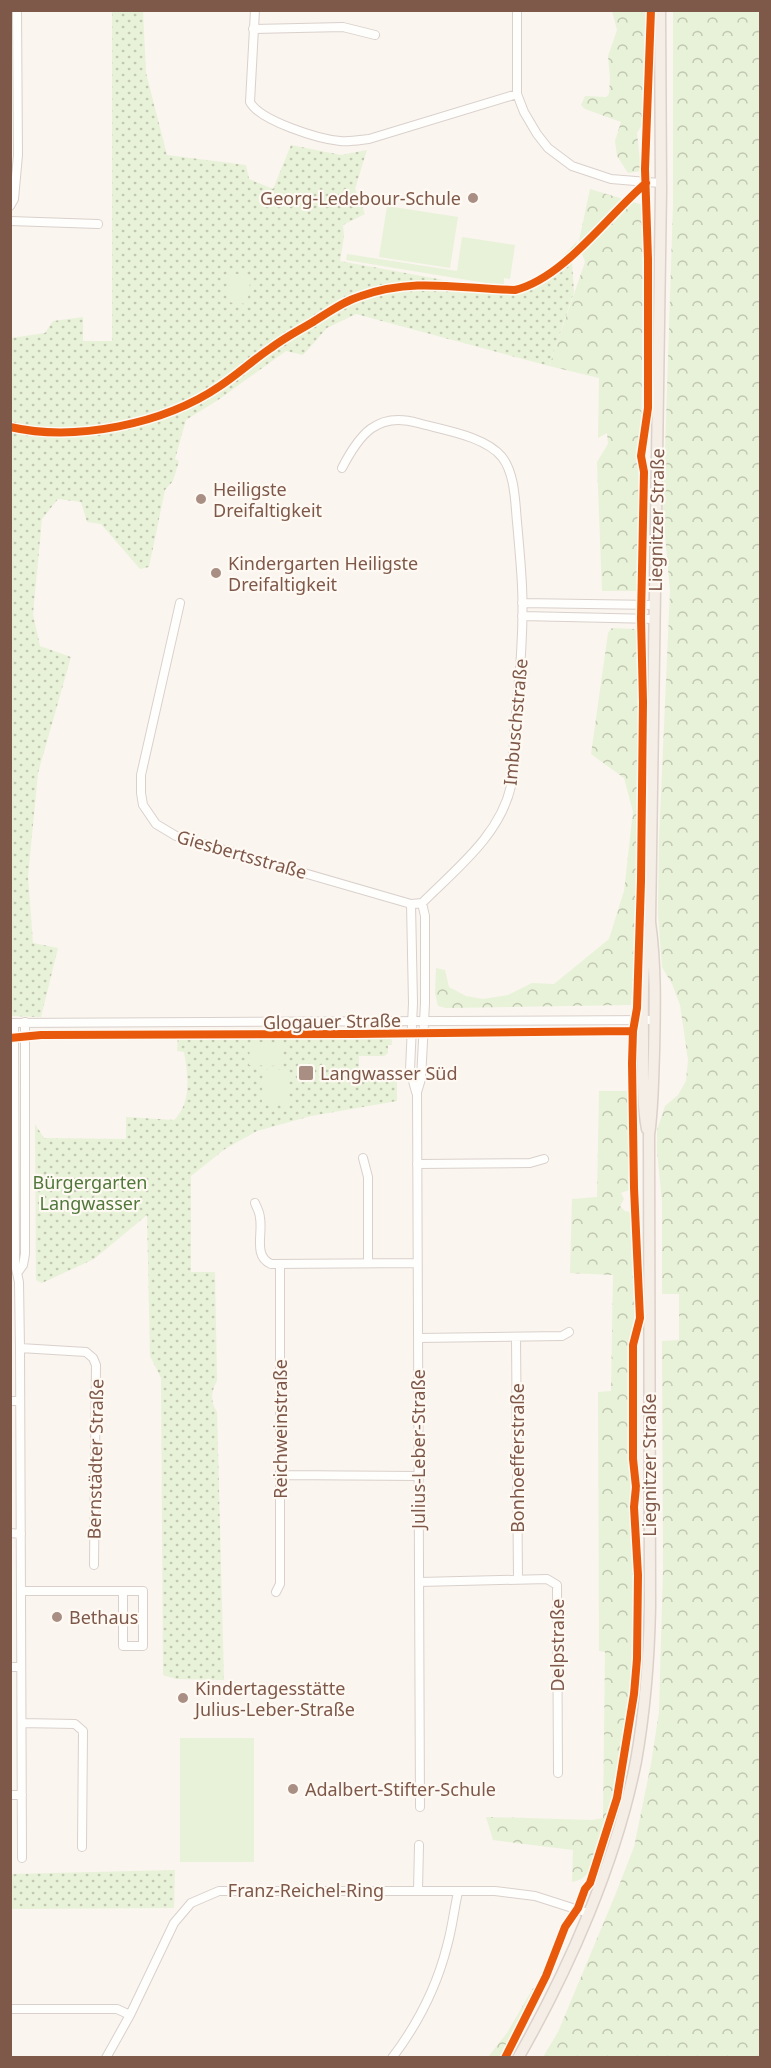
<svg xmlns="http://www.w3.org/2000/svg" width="771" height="2068" font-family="'Noto Sans',sans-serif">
	<defs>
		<pattern id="forest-crowns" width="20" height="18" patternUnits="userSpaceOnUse" patternTransform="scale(1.5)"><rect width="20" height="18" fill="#e8f2d8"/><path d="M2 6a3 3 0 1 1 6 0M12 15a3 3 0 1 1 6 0" fill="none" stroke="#c1c7b1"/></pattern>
		<pattern id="park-dots" width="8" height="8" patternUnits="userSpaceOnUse" patternTransform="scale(1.5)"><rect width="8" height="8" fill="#e8f2d8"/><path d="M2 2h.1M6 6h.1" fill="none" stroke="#c1c7b1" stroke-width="1.8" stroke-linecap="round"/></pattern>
	</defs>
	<rect width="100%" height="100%" fill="#faf5ef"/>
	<path fill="url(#forest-crowns)" d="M612,11H647L643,123L637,133L641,171L628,173L617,156L615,141L621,122L585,109L581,105L585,96L606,97L609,94L610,78L608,56L617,30Z
		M673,11H760V2057H543L558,2032L616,1893L634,1847L651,1764L659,1712L663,1569L662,1341L679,1340V1294H662V1202L657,1151V1130L665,1106L678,1095L686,1081L688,1060L680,1005L672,984L662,967L658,914L659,839L670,591L663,512L673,205Z
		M590,189L643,205L641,214L644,225L639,591H602L597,462L608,444L607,433L598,438L599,378L549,366L585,262L582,254L576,255Z
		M612,628L634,629L641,634L637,919L631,1005L446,1008L438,1006L435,993L436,968L445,970L449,987L466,996L483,999L508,995L532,983L554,984L609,939L624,891L633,812L624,778L591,754L608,633Z
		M599,1091H630L631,1174L629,1190L621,1193L624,1199L620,1206L625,1211L631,1212L635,1316L631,1343L633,1491C630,1523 636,1555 635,1587C634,1673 628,1762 599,1844C595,1854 593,1870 584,1877C581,1880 576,1881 572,1882L573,1850L493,1840L486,1817L592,1820L603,1818L605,1652L599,1651L598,1392L611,1391L613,1275L570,1273L572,1199L597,1197Z
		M533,1988H537L500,2057H488L507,2033Z"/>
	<path fill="url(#park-dots)" d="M112,11H143L146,73L167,155L246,165L249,179L273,189L291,145L341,155L367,150L355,189L365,214L343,225L344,236L340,261L487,288C537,285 545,277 577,241L572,261L574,292L549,366L356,314L327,328L303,355L286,351L218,400L186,420L175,459L179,461L173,481L165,490L149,567L140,569L101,524L87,522L81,502L58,499L42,519L33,614L40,646L71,657L38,773L28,877L33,943L58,948L41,1017L11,1016V338L45,333L53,321L83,317V341H112Z
		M178,1036L391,1037L392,1045H388V1053L384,1056H359V1075L397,1076V1101L311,1116L257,1131L225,1149L191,1176V1272H215L217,1381C211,1391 210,1402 217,1412L224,1680L176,1679L163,1675L161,1378L150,1356L147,1215L94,1259L42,1283L36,1280L35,1124L44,1138L126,1139V1117L174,1120C192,1103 188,1074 184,1052L177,1051Z
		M175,1870L174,1908L11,1909V1874Z"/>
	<path fill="#e8f2d8" d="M387,206L458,217L450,268L379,257Z
		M462,237L515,245L510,279L504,278V286L346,260L347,254L457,271Z
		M230,273L251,276L247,304L226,302Z
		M250,1042L282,1043L281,1066L249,1065Z
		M263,1070H288L287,1104L262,1103Z
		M180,1738H254V1862H180Z"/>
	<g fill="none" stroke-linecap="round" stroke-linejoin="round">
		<defs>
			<path id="minor" d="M255,10L250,102C260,121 319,139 340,141C350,142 360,140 369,139L517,94
				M517,10V94L524,112L537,134L548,148L572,166L611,179L660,183
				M253,29L343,27L375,35
				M10,206L14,199L18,155L17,10
				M10,221L98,224
				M180,603L141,775V793L143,805L156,824L176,836L411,904L422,903C457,868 500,835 511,786C513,762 514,737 516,713C520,671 524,628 522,586C521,565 519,544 517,522C515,501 515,474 502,457C485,436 443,430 418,423C377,411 359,435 342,468
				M522,603L655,605
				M522,616L655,619
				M411,904L413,1003L410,1070L416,1092
				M10,1023L654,1020
				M14,1023L15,1264L19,1282L20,1348L22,1858
				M363,1158L368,1177V1262
				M417,1164L530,1163L544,1159
				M255,1203C257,1208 260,1213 260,1218C263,1234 253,1256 271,1264L417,1263
				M18,1272L23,1265L25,1254V1022
				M516,1337L518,1579
				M418,1338L562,1336L569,1332
				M20,1348L86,1352L93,1358L96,1365L94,1565
				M10,1401H20
				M280,1475L419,1476
				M10,1533L21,1534
				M419,1582L547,1579L557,1585L558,1773
				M21,1591H143V1646H123V1591
				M276,1592L280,1584V1265
				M10,1667H21
				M22,1723L75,1724L83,1731L82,1847
				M10,1795H22
				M420,1807L417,1092L421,1079L425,1003V916L422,903
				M418,1890L419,1845
				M10,2009H117L130,2015
				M106,2058L130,2015L174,1923L191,1903L219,1891H495L535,1896L588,1913
				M392,2058C417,2025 437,1986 447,1946C452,1929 454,1910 458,1892"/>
			<path id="major" d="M647,1129C642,1102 643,1073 643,1046C643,1007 641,967 649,929
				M518,2058C569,1969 616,1862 636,1761C645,1710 649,1659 650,1607L649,1135C653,1108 653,1080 654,1052C655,1008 656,965 650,922L661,191L660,10"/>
		</defs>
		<use href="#minor" stroke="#dad0cb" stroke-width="10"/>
		<use href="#major" stroke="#dcd0ca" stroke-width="13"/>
		<use href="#minor" stroke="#fefefd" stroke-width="8"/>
		<use href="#major" stroke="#f4eee6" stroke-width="10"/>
		<defs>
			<path id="cycleway" d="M10,427C76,442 164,424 220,386C237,375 253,360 271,348C284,338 299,330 313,322C329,312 344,301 361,296C416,277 459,289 515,290C564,278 607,216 646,183
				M10,1038L41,1035L353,1034L633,1031
				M505,2058L546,1976L565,1927L578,1908L585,1889L590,1883L617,1798L634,1694L637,1659L638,1575L634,1507L636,1487L633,1459V1345L640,1318L634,1188L632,1063L633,1031L637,1008L641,881L643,702L641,618L644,472L641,456L648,408V259L645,169L651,10"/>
		</defs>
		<use href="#cycleway" stroke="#fff9f3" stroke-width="11"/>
		<use href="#cycleway" stroke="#e8590c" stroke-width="8"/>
	</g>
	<g fill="#a98f83" stroke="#fff9f3" stroke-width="2">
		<circle cx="473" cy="198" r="6"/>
		<circle cx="201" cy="499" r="6"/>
		<circle cx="216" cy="573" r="6"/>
		<rect x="298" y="1065" width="16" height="16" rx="3"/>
		<circle cx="57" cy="1617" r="6"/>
		<circle cx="183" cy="1698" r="6"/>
		<circle cx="293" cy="1789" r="6"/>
	</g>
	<g text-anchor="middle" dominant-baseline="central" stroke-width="4.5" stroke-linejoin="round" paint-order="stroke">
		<g font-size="18" fill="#7e5849" stroke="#fff9f3" text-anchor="start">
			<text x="461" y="198" text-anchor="end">Georg-Ledebour-Schule</text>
			<text x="213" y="489">Heiligste<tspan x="213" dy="21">Dreifaltigkeit</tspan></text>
			<text x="228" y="563">Kindergarten Heiligste<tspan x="228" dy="21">Dreifaltigkeit</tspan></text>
			<text x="320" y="1073">Langwasser Süd</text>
			<text x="69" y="1617">Bethaus</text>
			<text x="195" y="1688">Kindertagesstätte<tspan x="195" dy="21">Julius-Leber-Straße</tspan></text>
			<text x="305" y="1789">Adalbert-Stifter-Schule</text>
		</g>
		<g font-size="18" fill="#7e5849" stroke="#fff9f3">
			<text transform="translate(656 520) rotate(-89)">Liegnitzer Straße</text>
			<text transform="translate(515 722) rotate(-85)">Imbuschstraße</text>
			<text transform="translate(242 854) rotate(16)">Giesbertsstraße</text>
			<text transform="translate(332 1021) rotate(-1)">Glogauer Straße</text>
			<text transform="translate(280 1429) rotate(-90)">Reichweinstraße</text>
			<text transform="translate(418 1449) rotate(-90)">Julius-Leber-Straße</text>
			<text transform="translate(517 1458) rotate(-90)">Bonhoefferstraße</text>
			<text transform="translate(95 1459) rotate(-89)">Bernstädter Straße</text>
			<text transform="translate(649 1465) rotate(-90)">Liegnitzer Straße</text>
			<text transform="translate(557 1645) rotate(-90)">Delpstraße</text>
			<text x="306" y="1890">Franz-Reichel-Ring</text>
		</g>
		<g font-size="18" fill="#50783a" stroke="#fff9f3">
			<text x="90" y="1182">Bürgergarten<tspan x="90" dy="21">Langwasser</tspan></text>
		</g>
	</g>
	<rect width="771" height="2068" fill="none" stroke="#7e5849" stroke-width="24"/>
</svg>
